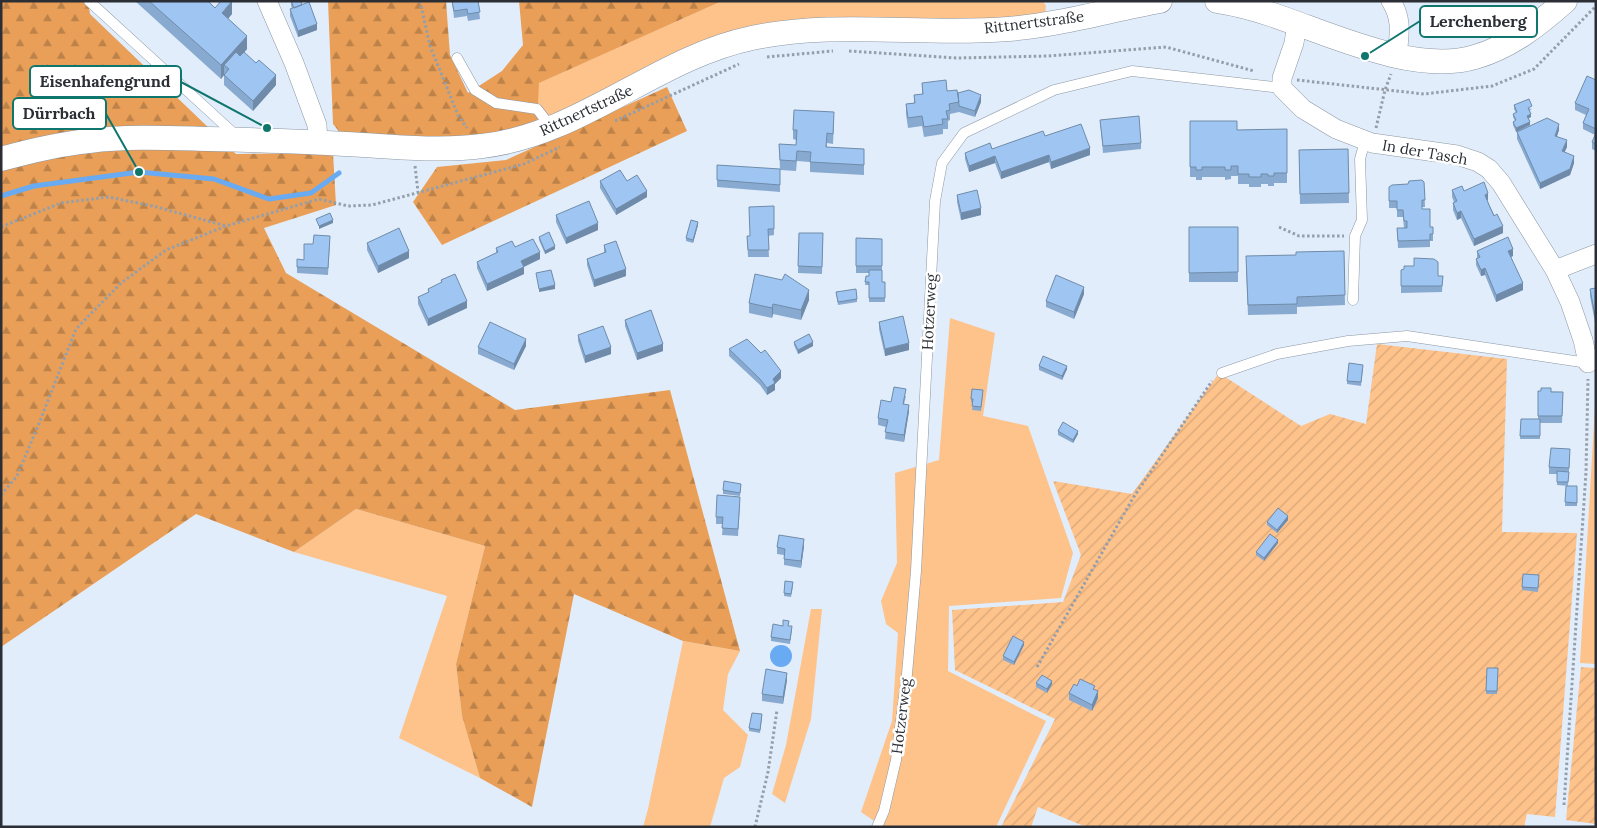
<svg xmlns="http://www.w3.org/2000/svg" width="1597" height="828" font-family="Lora,serif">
	<defs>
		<pattern id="forest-firs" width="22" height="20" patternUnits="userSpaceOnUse" patternTransform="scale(1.25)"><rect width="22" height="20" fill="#e99f57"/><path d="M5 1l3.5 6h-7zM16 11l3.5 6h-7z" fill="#bd8249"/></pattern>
		<pattern id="garden-furrows" width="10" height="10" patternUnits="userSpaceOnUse" patternTransform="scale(1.25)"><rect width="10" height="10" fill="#fec28b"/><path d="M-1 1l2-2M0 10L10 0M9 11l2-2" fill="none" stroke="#daa779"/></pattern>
	</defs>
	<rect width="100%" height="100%" fill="#e1edfb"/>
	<path fill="#fec28b" d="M722,1H1043L1046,6L1045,14L1030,18L780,25L537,124L538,83Z
		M950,318L995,333L983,416L1028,426L1073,553L1061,598L949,606L948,671L1046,721L996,827H883L861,812L892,721L898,633L886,624L881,601L897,563L895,473L939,460Z
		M1595,406H1596V664L1580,663Z
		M356,509L485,546L456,664L462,716L480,778L399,738L447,596L294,552Z
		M811,609H822L811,719L785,803L772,794L786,745Z
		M683,641L740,651L728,674L723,710L748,735L740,767L724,778L710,827H643L648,809Z"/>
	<path fill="url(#forest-firs)" d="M1,1H88L90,14L236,154L333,153L336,205L264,228L286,273L515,410L670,390L740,651L683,641L574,594L532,807L480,778L462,716L456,664L485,546L356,509L294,552L196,514L1,647Z
		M328,1H446L450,55L468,93L502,71L523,45L519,1H722L539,83L537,124L488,139H345L333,124Z
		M667,87L687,131L442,245L413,202L437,167L506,160Z"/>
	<path fill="url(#garden-furrows)" d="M1377,344L1507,359L1502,532L1577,533L1555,817L1527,814L1524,827H1086L1038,807L1031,827H1001L1055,719L955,670L952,610L1063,602L1081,555L1053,481L1132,494L1219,373L1301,426L1330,414L1366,424Z
		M1581,667L1596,668V824L1566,820Z"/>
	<path fill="#68abf2" d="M770 656a11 11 0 1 1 22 0a11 11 0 1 1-22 0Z"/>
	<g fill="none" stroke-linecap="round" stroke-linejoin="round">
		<path stroke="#68abf2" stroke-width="5" d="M1,196L34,186L139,172L214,179L269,199L311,193L339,173"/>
		<defs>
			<path id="service" d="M89,1L230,130L235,137
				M457,58L475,90L496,103L537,109L551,127
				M1353,300L1355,236L1362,220L1360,159L1365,141
				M1222,373L1277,354L1348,341L1407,336L1588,363
				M877,827L884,811L896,760L907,674L916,571L935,201L942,163L964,133L1054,90L1132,71L1282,88"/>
			<path id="minor" d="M267,1L294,63L317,125L318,142
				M1391,1C1403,20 1399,35 1397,56
				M1297,23L1294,43L1282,78V88L1303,109L1336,129L1372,143L1457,155L1478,162L1489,169L1501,183L1555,270L1570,302L1583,340L1588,363
				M1555,270L1596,254"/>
			<path id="tertiary" d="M1217,1C1236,4 1255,9 1273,15C1330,34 1415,75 1475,57C1510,47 1538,25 1565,1
				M1,159C30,151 59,144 89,141C128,136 169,138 208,139C254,140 299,141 345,144C390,146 438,152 482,146C581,135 656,58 752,38C836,20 924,36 1008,29C1059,25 1110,10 1160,1"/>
		</defs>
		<use href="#service" stroke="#8c97a3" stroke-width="11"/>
		<use href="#minor" stroke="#8c97a3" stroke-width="20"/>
		<use href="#tertiary" stroke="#8c97a3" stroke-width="25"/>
		<path stroke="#969fa9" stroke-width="3" stroke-dasharray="2.5 2.5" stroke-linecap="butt" d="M420,1L430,46L458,115L467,128
			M849,51L957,58L1048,56L1166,47L1254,71
			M767,57L833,51
			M1297,80L1424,94L1492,86L1534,69L1596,6
			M615,121L739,64
			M1376,128L1385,90L1391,74
			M415,166L418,192
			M1,227L61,203L108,197L153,206L226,226
			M1279,227L1299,236H1344
			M1,495L17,476L38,426L76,329L121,283L166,250L226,226L319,199L348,206L372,205L524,164L560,147
			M1037,667L1133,498L1212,381
			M1564,805L1586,472L1588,379
			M755,827L768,772L777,710"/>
		<use href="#service" stroke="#fff" stroke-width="10"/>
		<use href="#minor" stroke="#fff" stroke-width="19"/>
		<use href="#tertiary" stroke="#fff" stroke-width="24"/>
	</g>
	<path fill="#89aad0" d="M135,1H208L215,8L232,14L228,18L247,49L244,53L276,85L253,111L224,85V75L221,79Z
		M291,1L302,5L317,30L298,37L290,16V9H292L291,5Z
		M452,1H478L480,19L468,21L467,16L454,18Z
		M1596,80V151L1592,149V142L1595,135L1583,129V123L1586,115L1575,110V103Z
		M922,83L947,91L958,93L981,102L975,117L959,112L950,114V120L948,121V129H943V134L924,137L922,126L908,128L906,114V104L914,103V95L922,94Z
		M1514,105L1532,109L1530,110L1531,117L1529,118L1530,125L1516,132L1513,125V122L1515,121L1513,117V114L1516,113L1514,109Z
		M1100,120L1141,143V149L1103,153Z
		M1190,121L1237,130L1287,129V183H1274V186H1268V184H1261V187H1249V184H1238V176H1231V179L1225,180V177H1202V180H1196V177H1190Z
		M834,122L833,144L827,143V147L864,159V175L810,172V162L797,161L796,171L780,170L779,144L796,145V140L793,139V130Z
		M1559,130L1557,136L1567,147L1564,152L1574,163L1570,175L1540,189L1517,139V132Z
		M1045,136L1090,155L1051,169L1049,162L1001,179L995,163L969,172L965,159V153L992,149Z
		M1348,149L1349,203L1300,204L1299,150Z
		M780,169V192L717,187V180Z
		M600,181H627L647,197L616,215L600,188Z
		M1424,182L1425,207H1422V209L1430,227H1433V241H1430V247L1398,248L1397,228H1407H1404L1403,217H1397V208H1389V187Z
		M1452,190L1464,191L1488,200H1487L1503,233L1474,246L1461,218L1457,220L1453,210V203L1454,202L1452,197Z
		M957,195L981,215L961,220L957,202Z
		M774,206V235L768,236L769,257H748L747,236H750Z
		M556,215L598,230L566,244L556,222Z
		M698,225L693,243L686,241V238Z
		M1189,227H1238V282H1189Z
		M799,233H823L822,274L798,273Z
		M539,237L555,249L545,254L539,240Z
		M856,238L882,239V282H885V302H869V285H865L866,276H869V273H856Z
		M330,242L328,275L297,273V259L304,260L313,244Z
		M367,243L409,258L378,273L367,250Z
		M604,245L626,276L594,287L587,265V259L604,253Z
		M515,247L540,259L524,267V274L487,291L477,268V262L496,253V248Z
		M1344,251L1345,305L1297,307V314L1248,315L1246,266L1296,255Z
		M1477,251L1513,256L1511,257L1523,290L1496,302L1485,275L1481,276L1476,265V259L1477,258Z
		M1401,270L1438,276H1443L1442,292L1401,293Z
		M441,280L467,308L428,326L418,304V297L428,293V289L441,283Z
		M1596,288V328L1590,296V289Z
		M836,292L857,299V302L838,305Z
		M1084,294L1074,319L1046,307V301Z
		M809,300L801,320L773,314L772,318L749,313V303Z
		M625,320L663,351L637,360L625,326Z
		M879,322L909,350L885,356L879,329Z
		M578,335L611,354L585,363L578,341Z
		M794,342L813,346L798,354L794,345Z
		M526,346L514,370L478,354V347Z
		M729,349L781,378L775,384V390L767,395L760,385L729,356Z
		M1039,366L1067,369L1062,380L1039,370Z
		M1363,368L1361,386L1347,384V381Z
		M1538,391L1563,392L1562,423H1540V439H1520L1521,419H1538Z
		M983,394L981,411L972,410L973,403L971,402V399Z
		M906,396L904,404L909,411L904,442L885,439L886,427L878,425V418L891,402Z
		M1058,431L1078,434L1073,443L1058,435Z
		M1570,455L1568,486L1557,485V474H1549V467Z
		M1566,486H1577V506H1565Z
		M741,487L740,496L723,494V490Z
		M740,504L738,536L722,535L723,524H716V517Z
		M1288,520L1277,533L1267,525V522Z
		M1278,543L1264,561L1256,555V552Z
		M804,546L801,568L784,565V555L777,554V547Z
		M1539,579L1538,592L1522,590V587Z
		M793,586L791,597L784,596V593Z
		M783,626H789L792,630L790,644L771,641V637Z
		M1024,645L1014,665L1003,660V656Z
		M1487,668H1498L1497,694H1486Z
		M787,680L783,704L762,701V694Z
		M1036,683L1052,684L1047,693L1036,687Z
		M1077,686L1095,689L1098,698L1092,711L1069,700V693Z
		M762,718L760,733L749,731V728Z"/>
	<path fill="#6f8ba9" d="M232,1V14L222,26V13Z
		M317,24V30L298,37V31Z
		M247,36V49L229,69L224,65V75L221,79V65Z
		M276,75V85L253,111V101Z
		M981,95V102L975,117V111Z
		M1531,114V117L1527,119V116Z
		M1530,122V125L1516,132V128Z
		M1559,124V130L1555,142V136Z
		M1567,140V147L1562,158V151Z
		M1090,148V155L1051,169V162Z
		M1049,155V162L1001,179V172Z
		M995,156V163L969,172V166Z
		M1574,156V163L1570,175L1540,189V183Z
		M647,191V197L616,215V209Z
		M1488,193V200L1485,202V195Z
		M981,208V215L961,220V213Z
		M1461,211V218L1457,220V213Z
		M333,220V223L319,229V226Z
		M698,222V225L693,243V240Z
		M598,223V230L566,244V238Z
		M1503,226V233L1474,246V239Z
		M555,246V249L545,254V251Z
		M1513,249V256L1508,258V251Z
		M409,251V258L378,273V266Z
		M540,252V259L521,268V261Z
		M524,267V274L487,291V284Z
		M1485,268V275L1481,276V270Z
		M626,269V276L594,287V280Z
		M1523,283V290L1496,302V295Z
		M555,285V289L539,292V289Z
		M1084,287V294L1074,319V312Z
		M809,290V300L801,320V310Z
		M467,301V308L428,326V319Z
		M773,304V314L772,318V308Z
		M526,339V346L514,370V364Z
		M813,342V346L798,354V350Z
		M909,343V350L885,356V349Z
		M663,344V351L637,360V353Z
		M611,347V354L585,363V356Z
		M1067,366V369L1062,380V376Z
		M781,371V378L775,384V390L767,395V388L773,379Z
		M909,405V411L904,442V435Z
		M1078,431V434L1073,443V440Z
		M1288,516V520L1277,533V530Z
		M804,539V546L801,568V561Z
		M1278,540V543L1264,561V558Z
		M1024,642V645L1014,665V662Z
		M787,673V680L783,704V697Z
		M1052,681V684L1047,693V689Z
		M1098,691V698L1092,711V705Z"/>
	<path fill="#9fc6f2" stroke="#6f8ba9" d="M149,1H208L215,8L221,1H232L222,13L247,36L221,65Z
		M291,1H301L302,5L294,8Z
		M452,1H478L480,12L468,14L467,9L454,11Z
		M309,2L317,24L298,31L290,9Z
		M236,52L240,56L244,52L256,63L259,60L276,75L253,101L224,75L229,69L224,65Z
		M1587,76L1596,80V129L1583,123L1589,109L1575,103Z
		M946,80L947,91L957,90L959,102L949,104L950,110L946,111L948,119H942L943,124L924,127L922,116L908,118L906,104L915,103L914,95L923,94L922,83Z
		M969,90L981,95L975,111L959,106L958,93Z
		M1529,99L1532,106L1528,108L1531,114L1527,116L1530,122L1516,128L1513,122L1516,120L1513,114L1517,112L1514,105Z
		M794,110L834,112L833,134L827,133L826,147L864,149V165L810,162L811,152L797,151L796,161L780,160L779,144L796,145L797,130H793Z
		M1139,116L1141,143L1103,146L1100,120Z
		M1547,118L1559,124L1555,136L1567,140L1562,151L1574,156L1570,169L1540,183L1517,132Z
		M1190,121H1237V130L1287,129V173H1274V176H1268V174H1261V177H1249V174H1238V166H1231V170H1225V167H1202V170H1196V167H1190Z
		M1081,124L1090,148L1051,162L1049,155L1001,172L995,156L969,166L965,153L990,143L992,149L1043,131L1045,136Z
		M1596,133V144L1592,142Z
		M1348,149L1349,193L1300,194L1299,150Z
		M717,165L780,169V185L717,180Z
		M620,170L627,181L637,175L647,191L616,209L600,181Z
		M1422,180L1424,182L1425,200H1422V209H1430V227H1433V234H1430V240L1398,241L1397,228H1407V221H1404L1403,210H1397V201H1389V187L1392,185L1408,184L1409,181Z
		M1484,182L1488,193L1485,195L1489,205L1494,216L1497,214L1503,226L1474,239L1461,211L1457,213L1453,203L1457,201L1452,190L1462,186L1464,191Z
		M977,190L981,208L961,213L957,195Z
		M589,201L598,223L566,238L556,215Z
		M774,206V229H768L769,250H748L747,236H750L749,207Z
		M330,213L333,220L319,226L316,219Z
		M691,220L698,222L693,240L686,238Z
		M1189,227H1238V272L1189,273Z
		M399,228L409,251L378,266L367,243Z
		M549,232L555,246L545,251L539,237Z
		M799,233H823L822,267L798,266Z
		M314,235L330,236L328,268L297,267V259L304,260V244H313Z
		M1508,237L1513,249L1508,251L1523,283L1496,295L1485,268L1481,270L1476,259L1480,257L1477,251Z
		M856,238L882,239V266H856Z
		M533,239L540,252L521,261L524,267L487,284L477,262L498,252L496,248L512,241L515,247Z
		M616,241L626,269L594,280L587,259L606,252L604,245Z
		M1344,251L1345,295L1297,297V304L1248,305L1246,256L1296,255V252Z
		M1414,258L1434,259L1438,262V276H1443L1442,286H1401V270L1404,269V266H1414Z
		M551,270L555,285L539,289L536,273Z
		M869,270H882V282H885V298H869V282H865L866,276H869Z
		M455,274L467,301L428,319L418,297L429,292L428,289L442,282L441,280Z
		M755,274L782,280L785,274L809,290L801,310L773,304L772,308L749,303Z
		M1056,275L1084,287L1074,312L1046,301Z
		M1596,288V321L1590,289Z
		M856,289L857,299L838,302L836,292Z
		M651,310L663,344L637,353L625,320Z
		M903,316L909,343L885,349L879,322Z
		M490,322L526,339L514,364L478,347Z
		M603,326L611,347L585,356L578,335Z
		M809,334L813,342L798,350L794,342Z
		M747,339L761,353L765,350L781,371L773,379L775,383L767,388L760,379L729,349Z
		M1043,356L1067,366L1062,376L1039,366Z
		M1349,363L1363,365L1361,382L1347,381Z
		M894,387L906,389L903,404L909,405L904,435L885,432L888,420L878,418L881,400L891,402Z
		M1541,388H1551V392H1563L1562,416H1538V391H1541Z
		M972,389L983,390L981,407L972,406L973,399H971Z
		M1521,419H1540V436H1520Z
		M1063,422L1078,431L1073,440L1058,431Z
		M1551,448L1570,449L1569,468L1549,467Z
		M1557,471L1569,472L1568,482H1557Z
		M724,481L741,484L740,493L723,490Z
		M1566,486H1577V503L1565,502Z
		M717,495L740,497L738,529L722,528L723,517H716Z
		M1278,508L1288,516L1277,530L1267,522Z
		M1270,534L1278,540L1264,558L1256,552Z
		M779,535L804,539L801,561L784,559L785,549L777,547Z
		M1523,574L1539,575L1538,588L1522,587Z
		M785,581L793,582L791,594L784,593Z
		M783,620L789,621L788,626H792L790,640L771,637L773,624L783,626Z
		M1013,636L1024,642L1014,662L1003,656Z
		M1487,668H1498L1497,691H1486Z
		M766,669L787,673L783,697L762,694Z
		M1042,675L1052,681L1047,689L1036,683Z
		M1080,679L1095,686L1093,689L1098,691L1092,705L1069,693L1074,684L1077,686Z
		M752,713L762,714L760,730L749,728Z"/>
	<g text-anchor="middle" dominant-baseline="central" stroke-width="5" stroke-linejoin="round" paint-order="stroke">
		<g font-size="15" fill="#2b2f35" stroke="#fff">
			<text transform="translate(1034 22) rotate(-7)">Rittnertstraße</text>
			<text transform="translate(586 110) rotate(-25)">Rittnertstraße</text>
			<text transform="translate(1425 152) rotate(10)">In der Tasch</text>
			<text transform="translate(929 312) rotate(-87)">Hotzerweg</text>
			<text transform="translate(901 716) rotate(-83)">Hotzerweg</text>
		</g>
	</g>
	<path fill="none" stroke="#0f766e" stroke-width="2" d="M1365 56L1420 21M267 128L181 82M139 172L106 114"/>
	<g fill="#0f766e" stroke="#fff" stroke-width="2">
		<circle cx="1365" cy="56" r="5"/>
		<circle cx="267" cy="128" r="5"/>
		<circle cx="139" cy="172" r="5"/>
	</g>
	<g fill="#fff" stroke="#0f766e" stroke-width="2">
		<rect x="1420" y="6" width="117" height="31" rx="5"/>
		<rect x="30" y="66" width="151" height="31" rx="5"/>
		<rect x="13" y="98" width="93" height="31" rx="5"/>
	</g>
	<g font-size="16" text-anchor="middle" font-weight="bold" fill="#2b2f35">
		<text x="1478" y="27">Lerchenberg</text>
		<text x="105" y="87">Eisenhafengrund</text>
		<text x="59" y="119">Dürrbach</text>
	</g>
	<rect width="1597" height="828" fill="none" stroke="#2b2f35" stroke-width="5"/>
</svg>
